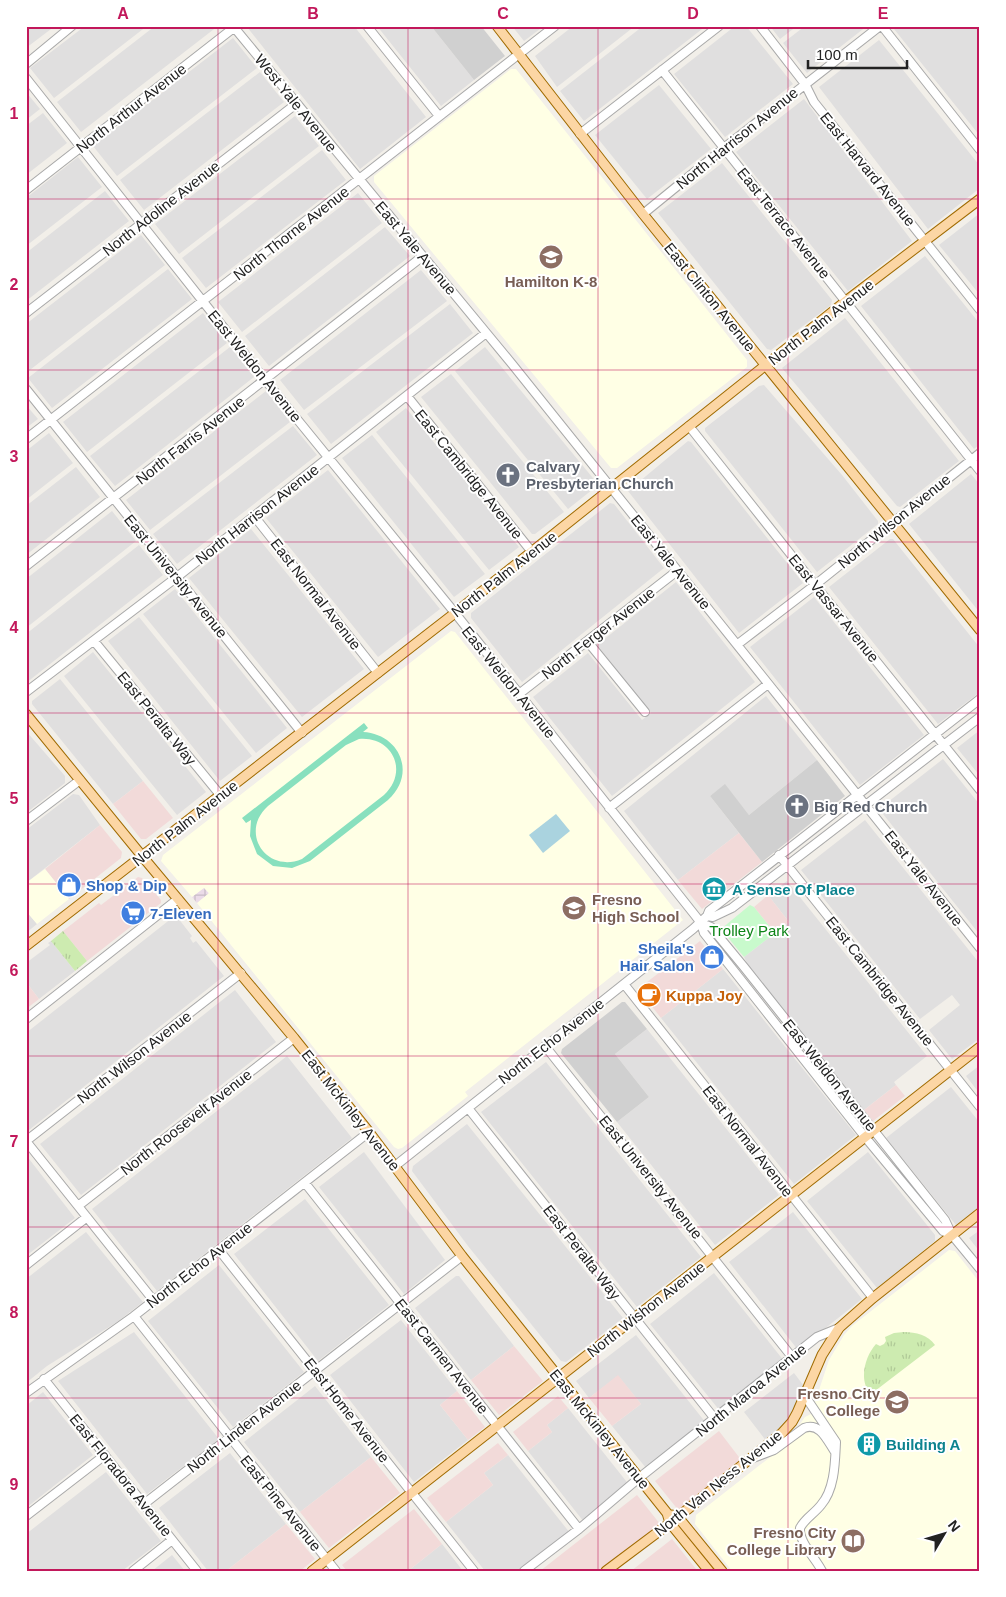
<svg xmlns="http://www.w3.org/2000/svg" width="1006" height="1597" font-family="Arial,sans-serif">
	<defs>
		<pattern id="industrial-grid" width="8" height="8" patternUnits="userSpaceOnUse" patternTransform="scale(1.25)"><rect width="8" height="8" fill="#ebdbe8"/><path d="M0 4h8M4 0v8" fill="none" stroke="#c9bcc7"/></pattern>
		<pattern id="grass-tufts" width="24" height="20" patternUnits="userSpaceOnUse" patternTransform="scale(1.25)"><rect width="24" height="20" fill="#cdebb0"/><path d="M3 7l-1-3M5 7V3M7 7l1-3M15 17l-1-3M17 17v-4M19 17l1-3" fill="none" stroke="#b0c997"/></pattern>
	</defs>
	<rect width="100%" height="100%" fill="#f2efe9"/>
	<path fill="#e0dfdf" d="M26,26H55L26,48Z
		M85,26H147L54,98L30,68Z
		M155,26H218L81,132L57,102Z
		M354,26L426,117L360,169L247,27Z
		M377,26H431L474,80L441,106Z
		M512,26H544L524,41Z
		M573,26H635L557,87L535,56Z
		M643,26H706L584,121L560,91Z
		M735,26H746L793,84L725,137L674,74Z
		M770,26H797L780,39Z
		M805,26H867L807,73L783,43Z
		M897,26H980V136L894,29Z
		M233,38L257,68L117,176L93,146Z
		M879,40L980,166V188L928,229L819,87Z
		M260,72L284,102L144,210L120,180Z
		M659,85L711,149L647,199L595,135Z
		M26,92L40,109L26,120Z
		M804,99L912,241L848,291L736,152Z
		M43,113L67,143L26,175V126Z
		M295,116L319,146L179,254L155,224Z
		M322,150L346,180L206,288L182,258Z
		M78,157L102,187L26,246V198Z
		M722,163L832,300L831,305L771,350L767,349L658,213Z
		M105,191L129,221L26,301V253Z
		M358,193L382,223L242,332L218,302Z
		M980,213V295L939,245Z
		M385,227L410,256L269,366L245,336Z
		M141,235L165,265L26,373V324Z
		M925,256L980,324V444L974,449L861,306Z
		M168,269L192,299L52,408L28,378Z
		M421,270L447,301L304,410L280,380Z
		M450,304L473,333L331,444L307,414Z
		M203,313L227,343L87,452L63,422Z
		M845,318L959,461L900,507L897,506L782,368Z
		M230,347L254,377L115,486L90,456Z
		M485,347L597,483V486L568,509L455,371Z
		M451,374L564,512L535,534H532L421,397Z
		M764,385L842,475L878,521V524L817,572L705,431V428L759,386Z
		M266,391L290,422L150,530L126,500Z
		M26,405L38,419L26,428Z
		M406,408L519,547L489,570L376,432Z
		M293,426L317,455L177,564L153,534Z
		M49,433L73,463L26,500V451Z
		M372,435L485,574L454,597L342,458Z
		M688,441L691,442L803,583L739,633L628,491Z
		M76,467L100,497L26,555V506Z
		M328,470L440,609L378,657L266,518Z
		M971,474L980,485V613L909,524Z
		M610,503L614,504L664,568L522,682L471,618V613Z
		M112,511L136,541L26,628V579Z
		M251,529L364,669L302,717L189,578Z
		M890,539H893L980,648V692L938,724L829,587Z
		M139,545L163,575L26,683V634Z
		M676,582L755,682L612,796L533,697L588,653L642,720L651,713L597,645Z
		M175,589L287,728L256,753L143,614Z
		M814,597L924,735L860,785L750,647Z
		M139,617L252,756L220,781L108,641Z
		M93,652L206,792L177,815L64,676Z
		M60,679L143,781L113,804L32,704V701Z
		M766,696L817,760L749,815L725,785L710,796L739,833L678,880L624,811Z
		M980,730V776L957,748Z
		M26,731L65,776V783L26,813Z
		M943,759L980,805V935L879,809Z
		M73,794L79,795L100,825L26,883V830Z
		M865,820L980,964V1038L952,1059L929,1030L960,1005L952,995L920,1019L801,870Z
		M787,881L927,1056L894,1082L896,1085L864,1110L748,965L744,957L789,922L768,895Z
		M26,911L37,924L26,933Z
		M172,918H178L192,936L190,938L193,943L196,941L224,976L29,1130L26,1126V1033Z
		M51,941L75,971L39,999L26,982V963L50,945L48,943Z
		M723,969L856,1135L794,1184L661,1018Z
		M235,990L276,1042L81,1195L40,1144Z
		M647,1029L779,1195L715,1245L617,1122L649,1097L615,1054Z
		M287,1056L352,1138L157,1291L92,1209Z
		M546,1062L701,1257L637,1307L481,1112Z
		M980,1065V1094L966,1076Z
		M951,1087L980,1123V1206L956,1225L886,1138Z
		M467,1124L623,1318L566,1362L561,1361L468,1246L412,1171L413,1166Z
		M364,1152L445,1260L404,1294L319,1187Z
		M868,1152L935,1235V1241L877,1288L807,1201Z
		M26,1155L75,1218L26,1256Z
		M305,1199L389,1305L318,1361L234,1254Z
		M793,1212L862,1299L798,1350L729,1262Z
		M980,1230V1252L969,1238Z
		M86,1232L143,1302L117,1322L47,1366L26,1383V1279Z
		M219,1265L304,1372L233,1427L148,1321Z
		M714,1273L784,1361L720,1411L650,1324Z
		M456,1276H459L514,1346L471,1380L415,1308Z
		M401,1320L457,1391L440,1405L468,1440L414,1482L330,1375Z
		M134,1332L219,1439L147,1494L58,1381Z
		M636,1335L706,1423L646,1468L612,1426L641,1404L618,1376L589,1398L576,1381Z
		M794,1373L807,1390L788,1419L767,1442L744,1412Z
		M315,1386L371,1457L300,1512L244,1442Z
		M43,1392L93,1455L26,1508V1406Z
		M568,1408L630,1486L584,1522L528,1451L552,1432L547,1425Z
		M230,1453L286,1524L226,1571H208L159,1508Z
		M508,1455L570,1533L521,1571H485L446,1522L493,1485L484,1473Z
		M106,1472L161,1541L122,1571H26V1534Z
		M442,1544L463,1571H408Z
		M172,1555L185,1571H152Z"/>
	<path fill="#f2dad9" d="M143,781L173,818L146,839H141L113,804Z
		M100,825L122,852L121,858L69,899L45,869Z
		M739,833L762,862L702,909L678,880Z
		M138,877L142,878L161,900V903L87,961L63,931L99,903L101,905Z
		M768,895L789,922L775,933L754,907Z
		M700,941L723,969L661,1018L638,989Z
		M26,982L39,999L26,1009Z
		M896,1085L905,1096L873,1121L864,1110Z
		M514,1346L543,1381L499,1415L471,1380Z
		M618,1375L641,1404L612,1426L589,1398Z
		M457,1391L485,1427L468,1440L440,1405Z
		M558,1396L568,1408L547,1425L552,1432L528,1451L513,1432Z
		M719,1431L742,1461L679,1511L655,1481Z
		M498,1443L508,1455L484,1473L493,1485L446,1522L427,1498Z
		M371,1457L400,1493L329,1548L300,1512Z
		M637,1495L660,1524L600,1571H540Z
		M414,1509L442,1544L408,1571H347L342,1565Z
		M286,1524L315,1559L300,1571H226Z
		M672,1539L696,1569L693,1571H631Z"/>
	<path fill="url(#industrial-grid)" d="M204,887L209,894L197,903L192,897Z"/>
	<path fill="#ffffe5" d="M511,69H516L747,360V367L617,468H611L374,182V176Z
		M451,631L455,632L683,920L465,1092L468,1096L402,1148L398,1149L394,1147L197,903L209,893L204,888L192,897L161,861L163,855Z
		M45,869L69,899L37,924L26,911V883Z
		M949,1250L955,1251L980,1283V1571H732L695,1524L696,1515L797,1436L795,1431L805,1417L811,1414L829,1360L844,1335L852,1326Z"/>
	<path fill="#d0d0d0" d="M431,26H481L505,56L474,80Z
		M817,760L845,796L762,862L710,796L725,784L749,815Z
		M622,1002H625L647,1029L615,1054L649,1097L617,1122L561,1053L562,1049Z"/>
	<path fill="url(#grass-tufts)" d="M63,931L87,961L75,971L51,941Z
		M904,1332C916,1332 928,1335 935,1345L871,1394C858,1381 865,1356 876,1344L880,1346L884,1344L886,1341L885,1337L894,1333Z"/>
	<path fill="#c8facc" d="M750,905L754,907L775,933L744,957L721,929Z"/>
	<path fill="#88e0be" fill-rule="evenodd" d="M364,723L368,728L363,732C400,734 417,774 388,800L310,861L292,868L273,866L257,854L250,836L251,820L246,823L242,818ZM359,739C393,736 409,772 384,795L302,859C266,874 239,832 268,806L346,745Z"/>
	<path fill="#aad3df" d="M556,814L570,831L543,853L529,835Z"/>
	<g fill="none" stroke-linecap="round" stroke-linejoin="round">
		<defs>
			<path id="minor" d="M233,26L512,364L980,948
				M367,26L439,116
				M760,26L805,84L814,102L980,310
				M882,26L980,150
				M26,64L72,26
				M662,70L980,471
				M26,78L266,381L455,613L694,914L701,923L704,933L865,1137L943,1231L952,1235
				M580,134L719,26
				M26,190L236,26
				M643,214L724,148L880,26
				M26,313L296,104
				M26,389L302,733
				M407,396L532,552
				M689,426L815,585L980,790
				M26,439L555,26
				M254,516L378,673
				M26,566L423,256
				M94,641L221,796
				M588,642L645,712
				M738,644L815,585L980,453
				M26,692L177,577L486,333
				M519,694L677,571
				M609,808L768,684
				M26,821L80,780
				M779,855L980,1107
				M707,916L713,917L732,908L980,717
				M701,923L711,927L744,967L945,1220L952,1235L980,1269
				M624,984L873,1298
				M26,1019L178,899
				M545,1046L792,1357
				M468,1108L715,1419
				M26,1141L241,973
				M26,1141L154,1301
				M395,1166L693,929L707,916L709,911L980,699
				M305,1183L579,1529
				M78,1206L294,1038
				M219,1250L474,1571
				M26,1265L87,1217
				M134,1316L336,1571
				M44,1379L197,1571
				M26,1393L134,1316L369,1132
				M805,1396L836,1442C835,1462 835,1489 821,1505C814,1514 805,1518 800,1528C799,1543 815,1557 822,1571
				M753,1458L774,1450L804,1428C820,1422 827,1440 835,1452
				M144,1504L462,1256
				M26,1516L105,1455
				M133,1571L172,1540
				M524,1571L579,1529L639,1478L817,1337L839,1328"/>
			<path id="major" d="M497,26L643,214L980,630
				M26,714L142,856L294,1038L369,1132L462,1256L667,1513L670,1523L709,1571
				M26,946L455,613L846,301L980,199
				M672,1515L678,1517L722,1571
				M312,1571L980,1047
				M606,1571L678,1517L782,1433L792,1422L797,1413L822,1355L839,1328L873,1298L980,1213"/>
		</defs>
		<use href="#minor" stroke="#a9a9a9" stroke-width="10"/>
		<use href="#major" stroke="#a06b00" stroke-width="11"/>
		<use href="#minor" stroke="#fff" stroke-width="8"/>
		<use href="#major" stroke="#fcd6a4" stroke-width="9"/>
	</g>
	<path fill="none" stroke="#c2185b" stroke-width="1" stroke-opacity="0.55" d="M218,26V1571M408,26V1571M598,26V1571M788,26V1571M26,199H980M26,370H980M26,542H980M26,713H980M26,884H980M26,1056H980M26,1227H980M26,1398H980"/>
	<defs>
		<symbol id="school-disc" viewBox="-11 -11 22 22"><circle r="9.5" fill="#8d6e63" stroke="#fff"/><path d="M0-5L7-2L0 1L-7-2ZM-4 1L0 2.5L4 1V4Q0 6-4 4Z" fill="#fff"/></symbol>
		<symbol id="church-disc" viewBox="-11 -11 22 22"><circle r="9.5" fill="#6b7280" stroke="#fff"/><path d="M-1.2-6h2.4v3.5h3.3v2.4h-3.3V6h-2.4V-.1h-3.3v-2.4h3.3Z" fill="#fff"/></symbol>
		<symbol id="shop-disc" viewBox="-11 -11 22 22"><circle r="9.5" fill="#3f7fe0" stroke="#fff"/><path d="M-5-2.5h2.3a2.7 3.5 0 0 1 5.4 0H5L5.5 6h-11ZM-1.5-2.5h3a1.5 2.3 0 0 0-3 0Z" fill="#fff"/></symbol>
		<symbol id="museum-disc" viewBox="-11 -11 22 22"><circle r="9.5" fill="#0f9aa8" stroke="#fff"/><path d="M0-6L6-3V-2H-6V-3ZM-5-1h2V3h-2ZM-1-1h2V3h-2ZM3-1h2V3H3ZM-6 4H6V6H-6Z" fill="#fff"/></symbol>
		<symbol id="supermarket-disc" viewBox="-11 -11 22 22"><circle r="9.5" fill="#3f7fe0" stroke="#fff"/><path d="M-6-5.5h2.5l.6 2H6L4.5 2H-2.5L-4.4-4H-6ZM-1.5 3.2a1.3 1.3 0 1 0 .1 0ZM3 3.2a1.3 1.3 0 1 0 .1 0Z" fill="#fff"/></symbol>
		<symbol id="cafe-disc" viewBox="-11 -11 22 22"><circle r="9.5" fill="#e8710a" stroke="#fff"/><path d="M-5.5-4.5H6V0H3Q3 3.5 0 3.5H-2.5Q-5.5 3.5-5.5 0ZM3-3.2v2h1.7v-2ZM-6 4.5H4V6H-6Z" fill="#fff"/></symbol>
		<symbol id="university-disc" viewBox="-11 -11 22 22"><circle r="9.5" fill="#8d6e63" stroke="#fff"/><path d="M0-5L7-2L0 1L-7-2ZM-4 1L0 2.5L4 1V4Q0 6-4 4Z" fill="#fff"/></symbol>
		<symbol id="building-disc" viewBox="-11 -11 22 22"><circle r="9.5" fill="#0f9aa8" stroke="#fff"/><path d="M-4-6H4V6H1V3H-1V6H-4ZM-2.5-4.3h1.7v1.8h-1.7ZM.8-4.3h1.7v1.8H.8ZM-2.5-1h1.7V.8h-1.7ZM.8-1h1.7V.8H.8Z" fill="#fff"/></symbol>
		<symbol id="library-disc" viewBox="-11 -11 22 22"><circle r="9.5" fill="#8d6e63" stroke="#fff"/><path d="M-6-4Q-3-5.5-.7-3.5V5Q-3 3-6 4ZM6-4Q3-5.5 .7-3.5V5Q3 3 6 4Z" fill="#fff"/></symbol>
	</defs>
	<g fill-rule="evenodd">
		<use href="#school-disc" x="537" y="243" width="28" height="28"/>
		<use href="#church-disc" x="494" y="461" width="28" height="28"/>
		<use href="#church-disc" x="783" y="792" width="28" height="28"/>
		<use href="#shop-disc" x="55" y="871" width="28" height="28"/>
		<use href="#museum-disc" x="700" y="875" width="28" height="28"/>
		<use href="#school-disc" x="560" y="894" width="28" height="28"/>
		<use href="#supermarket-disc" x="119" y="899" width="28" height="28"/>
		<use href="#shop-disc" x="698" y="943" width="28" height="28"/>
		<use href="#cafe-disc" x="635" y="981" width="28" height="28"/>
		<use href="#university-disc" x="883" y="1388" width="28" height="28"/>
		<use href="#building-disc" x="855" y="1430" width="28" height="28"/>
		<use href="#library-disc" x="839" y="1527" width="28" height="28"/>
	</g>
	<g text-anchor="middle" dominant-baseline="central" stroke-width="4" stroke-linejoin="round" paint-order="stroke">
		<g font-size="15" fill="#222" stroke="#fff">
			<text transform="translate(296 103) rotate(51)">West Yale Avenue</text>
			<text transform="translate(131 108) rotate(-38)">North Arthur Avenue</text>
			<text transform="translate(737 138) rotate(-39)">North Harrison Avenue</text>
			<text transform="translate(868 169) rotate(51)">East Harvard Avenue</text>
			<text transform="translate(161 208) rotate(-38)">North Adoline Avenue</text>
			<text transform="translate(784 223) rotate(51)">East Terrace Avenue</text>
			<text transform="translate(291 233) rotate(-38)">North Thorne Avenue</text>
			<text transform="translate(416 248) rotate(50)">East Yale Avenue</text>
			<text transform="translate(710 297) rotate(51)">East Clinton Avenue</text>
			<text transform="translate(821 322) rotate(-38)">North Palm Avenue</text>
			<text transform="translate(255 366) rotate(51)">East Weldon Avenue</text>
			<text transform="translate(190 440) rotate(-38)">North Farris Avenue</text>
			<text transform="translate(469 474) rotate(51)">East Cambridge Avenue</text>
			<text transform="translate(257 514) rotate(-38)">North Harrison Avenue</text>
			<text transform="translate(894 521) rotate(-39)">North Wilson Avenue</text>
			<text transform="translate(671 562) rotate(51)">East Yale Avenue</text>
			<text transform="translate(504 574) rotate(-38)">North Palm Avenue</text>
			<text transform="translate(176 576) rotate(51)">East University Avenue</text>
			<text transform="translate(316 594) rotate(52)">East Normal Avenue</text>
			<text transform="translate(834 608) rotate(51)">East Vassar Avenue</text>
			<text transform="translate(598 633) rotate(-38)">North Ferger Avenue</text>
			<text transform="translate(509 682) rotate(51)">East Weldon Avenue</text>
			<text transform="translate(157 718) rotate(51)">East Peralta Way</text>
			<text transform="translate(185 823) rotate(-38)">North Palm Avenue</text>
			<text transform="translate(924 878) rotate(52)">East Yale Avenue</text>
			<text transform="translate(880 981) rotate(51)">East Cambridge Avenue</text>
			<text transform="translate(551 1041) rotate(-38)">North Echo Avenue</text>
			<text transform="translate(134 1057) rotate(-38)">North Wilson Avenue</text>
			<text transform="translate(830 1075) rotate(51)">East Weldon Avenue</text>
			<text transform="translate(351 1110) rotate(52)">East McKinley Avenue</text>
			<text transform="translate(186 1122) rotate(-38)">North Roosevelt Avenue</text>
			<text transform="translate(748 1141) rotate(52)">East Normal Avenue</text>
			<text transform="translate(651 1177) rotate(51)">East University Avenue</text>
			<text transform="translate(582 1252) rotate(52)">East Peralta Way</text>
			<text transform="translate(199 1265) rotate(-38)">North Echo Avenue</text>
			<text transform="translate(646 1309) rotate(-38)">North Wishon Avenue</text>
			<text transform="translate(442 1356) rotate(52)">East Carmen Avenue</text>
			<text transform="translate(751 1390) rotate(-39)">North Maroa Avenue</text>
			<text transform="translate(347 1410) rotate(52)">East Home Avenue</text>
			<text transform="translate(244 1426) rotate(-38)">North Linden Avenue</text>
			<text transform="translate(600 1429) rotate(51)">East McKinley Avenue</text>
			<text transform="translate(121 1475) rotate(51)">East Floradora Avenue</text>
			<text transform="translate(718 1483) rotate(-39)">North Van Ness Avenue</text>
			<text transform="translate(281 1503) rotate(51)">East Pine Avenue</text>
		</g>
		<g font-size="15" font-weight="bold" fill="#785e54" stroke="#fff" text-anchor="end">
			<text x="551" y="281" text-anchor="middle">Hamilton K-8</text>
			<text x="592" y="899" text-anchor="start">Fresno<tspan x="592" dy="17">High School</tspan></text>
			<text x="880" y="1393">Fresno City<tspan x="880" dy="17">College</tspan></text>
			<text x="836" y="1532">Fresno City<tspan x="836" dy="17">College Library</tspan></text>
		</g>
		<g font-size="15" font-weight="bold" fill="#5b616d" stroke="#fff" text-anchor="start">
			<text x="526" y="466">Calvary<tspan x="526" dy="17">Presbyterian Church</tspan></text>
			<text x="814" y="806">Big Red Church</text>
		</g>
		<g font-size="15" font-weight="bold" fill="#366cbe" stroke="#fff" text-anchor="start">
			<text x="86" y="885">Shop &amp; Dip</text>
			<text x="150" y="913">7-Eleven</text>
			<text x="694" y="948" text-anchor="end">Sheila's<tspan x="694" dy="17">Hair Salon</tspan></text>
		</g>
		<g font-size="15" font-weight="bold" fill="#0d838f" stroke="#fff" text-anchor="start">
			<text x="732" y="889">A Sense Of Place</text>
			<text x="886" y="1444">Building A</text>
		</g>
		<g font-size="15" fill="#0c8416" stroke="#fff">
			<text x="749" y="930">Trolley Park</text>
		</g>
		<g font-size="15" font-weight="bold" fill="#c56008" stroke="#fff" text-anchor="start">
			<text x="666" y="995">Kuppa Joy</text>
		</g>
	</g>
	<rect width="1006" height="1597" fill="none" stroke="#ffffff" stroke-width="55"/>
	<g transform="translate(944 1534) rotate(52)" stroke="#ffffff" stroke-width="4" paint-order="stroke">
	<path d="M0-4L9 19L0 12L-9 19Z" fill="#222222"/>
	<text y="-8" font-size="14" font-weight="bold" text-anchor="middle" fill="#222222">N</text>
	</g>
	<path d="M808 60v8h99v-8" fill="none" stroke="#222222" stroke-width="2.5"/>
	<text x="816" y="60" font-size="15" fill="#222222" stroke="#ffffff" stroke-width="4" paint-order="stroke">100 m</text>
	<rect x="28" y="28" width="950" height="1542" fill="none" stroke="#c2185b" stroke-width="2"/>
	<g font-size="16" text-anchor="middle" font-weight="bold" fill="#c2185b">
		<text x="123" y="19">A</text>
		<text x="313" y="19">B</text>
		<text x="503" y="19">C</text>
		<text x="693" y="19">D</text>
		<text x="883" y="19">E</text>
		<text x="14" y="119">1</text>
		<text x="14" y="290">2</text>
		<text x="14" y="462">3</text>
		<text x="14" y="633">4</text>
		<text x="14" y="804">5</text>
		<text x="14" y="976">6</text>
		<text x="14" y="1147">7</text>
		<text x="14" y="1318">8</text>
		<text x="14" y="1490">9</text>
	</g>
</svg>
